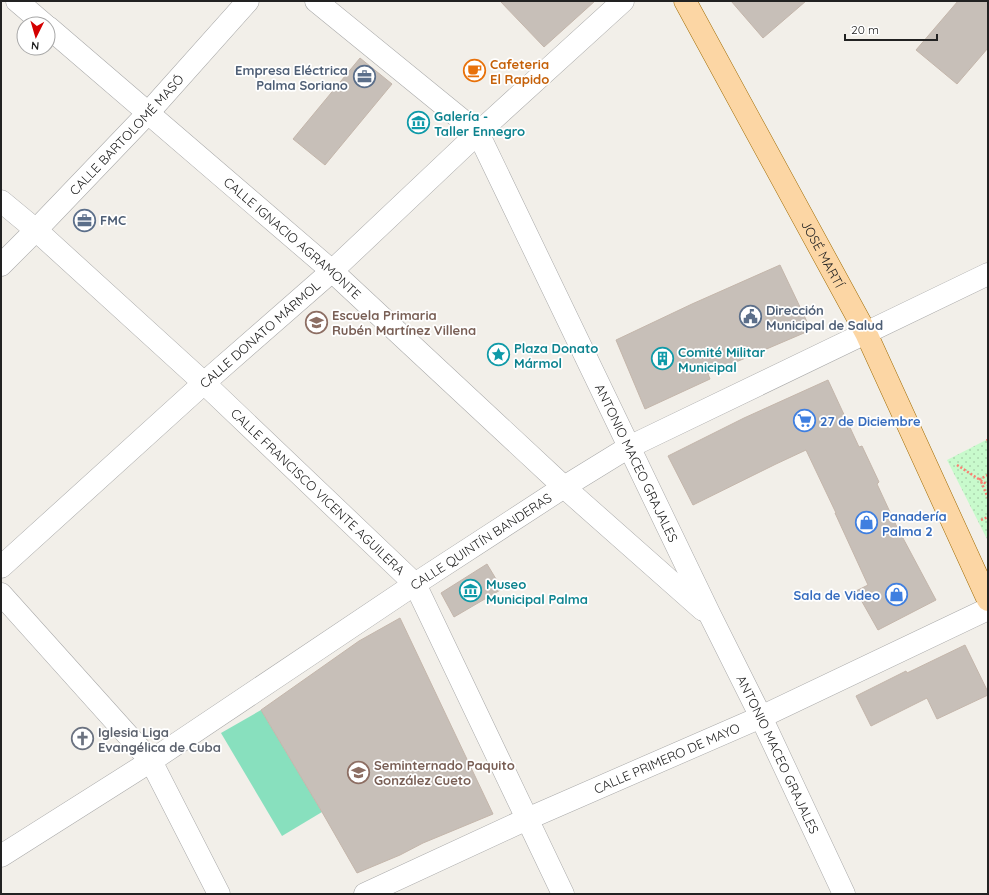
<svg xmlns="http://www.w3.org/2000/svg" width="989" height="895" font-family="Quicksand,sans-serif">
	<defs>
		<pattern id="park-dots" width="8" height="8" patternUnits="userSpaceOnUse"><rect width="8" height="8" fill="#c8facc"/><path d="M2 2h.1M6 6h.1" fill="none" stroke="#acd6af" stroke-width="1.8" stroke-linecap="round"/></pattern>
	</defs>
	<rect width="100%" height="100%" fill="#f2efe9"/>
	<path fill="url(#park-dots)" d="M988,439V541L947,460Z"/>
	<path fill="#88e0be" d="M261,710L322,812L282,836L221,733Z"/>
	<path fill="#c7bfb8" stroke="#c4b6ab" d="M500,1H595L544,47Z
		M731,1H806L763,38Z
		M958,1H988V48L957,84L916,50Z
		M360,58L392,84L325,165L293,139Z
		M780,265L811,330L708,374L710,379L645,409L616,340L692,304Z
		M828,380L859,447L862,446L879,482L877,484L896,525L936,600L878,630L856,591L868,585L835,513H836L806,450L776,464L693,505L668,456L744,418Z
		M487,564L502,589L454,617L441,593Z
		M400,618L493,814L423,843L400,855L357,873L322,812L261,710L359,641Z
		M965,645L988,692V695L937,719L927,698L871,726L856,696L906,671L907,673Z"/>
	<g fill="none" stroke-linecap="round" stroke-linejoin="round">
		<defs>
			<g id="minor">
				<path d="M17,1L44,24"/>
				<path id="s1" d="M316,1L478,133L710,615L761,717L844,894"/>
				<path id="s2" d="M48,27L332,271L564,487L703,610"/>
				<path id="s3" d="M1,201L36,230L204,383L415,584L563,894"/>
				<path id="s4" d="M1,265L36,230L148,113L248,1"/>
				<path id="s5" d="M1,567L204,383L332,271L478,133L623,1"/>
				<path d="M1,594L151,761L219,894"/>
				<path id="s6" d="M1,856L151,761L415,584L564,487L629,447L988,274"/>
				<path id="s7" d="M365,894L527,819L761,717L988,609"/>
			</g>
			<g id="major">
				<path id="s8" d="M685,1L866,333L988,600"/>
			</g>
		</defs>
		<use href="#minor" stroke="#a9a9a9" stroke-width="23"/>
		<use href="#major" stroke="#a06b00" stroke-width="23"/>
		<path stroke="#fa8072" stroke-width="2.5" stroke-dasharray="2 2" stroke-linecap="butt" d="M987,439L988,441
			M957,465L988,485
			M988,475L980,479L988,498
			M981,520L988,517"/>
		<use href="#minor" stroke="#fff" stroke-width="22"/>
		<use href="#major" stroke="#fcd6a4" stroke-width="22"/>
	</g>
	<defs>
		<symbol id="cafe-ring" viewBox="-11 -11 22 22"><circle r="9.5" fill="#fff" stroke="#e8710a" stroke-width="1.5"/><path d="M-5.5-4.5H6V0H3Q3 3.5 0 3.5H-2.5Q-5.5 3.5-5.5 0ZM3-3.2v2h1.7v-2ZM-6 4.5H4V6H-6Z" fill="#e8710a"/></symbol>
		<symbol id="office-ring" viewBox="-11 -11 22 22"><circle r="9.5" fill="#fff" stroke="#5c6f8a" stroke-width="1.5"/><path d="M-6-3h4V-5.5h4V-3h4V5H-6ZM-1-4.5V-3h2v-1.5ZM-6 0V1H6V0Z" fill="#5c6f8a"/></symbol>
		<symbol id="museum-ring" viewBox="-11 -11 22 22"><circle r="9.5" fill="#fff" stroke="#0f9aa8" stroke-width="1.5"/><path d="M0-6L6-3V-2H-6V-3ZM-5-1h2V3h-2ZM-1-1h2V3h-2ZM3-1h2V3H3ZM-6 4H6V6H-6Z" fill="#0f9aa8"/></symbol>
		<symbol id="civic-ring" viewBox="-11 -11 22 22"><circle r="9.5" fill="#fff" stroke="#5c6f8a" stroke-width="1.5"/><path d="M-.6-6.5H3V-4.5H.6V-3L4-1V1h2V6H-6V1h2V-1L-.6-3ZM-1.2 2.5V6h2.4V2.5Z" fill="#5c6f8a"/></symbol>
		<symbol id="school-ring" viewBox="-11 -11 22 22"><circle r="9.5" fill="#fff" stroke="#8d6e63" stroke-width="1.5"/><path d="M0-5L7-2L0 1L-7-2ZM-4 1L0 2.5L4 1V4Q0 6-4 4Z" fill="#8d6e63"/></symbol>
		<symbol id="sight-ring" viewBox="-11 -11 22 22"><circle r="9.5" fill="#fff" stroke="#0f9aa8" stroke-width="1.5"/><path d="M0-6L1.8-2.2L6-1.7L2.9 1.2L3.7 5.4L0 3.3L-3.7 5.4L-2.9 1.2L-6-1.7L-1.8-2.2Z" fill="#0f9aa8"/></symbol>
		<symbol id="building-ring" viewBox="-11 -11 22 22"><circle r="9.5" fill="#fff" stroke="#0f9aa8" stroke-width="1.5"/><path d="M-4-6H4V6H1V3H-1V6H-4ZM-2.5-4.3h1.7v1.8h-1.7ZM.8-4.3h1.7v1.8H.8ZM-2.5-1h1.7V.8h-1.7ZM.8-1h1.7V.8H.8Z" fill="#0f9aa8"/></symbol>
		<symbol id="supermarket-ring" viewBox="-11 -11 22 22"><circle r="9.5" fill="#fff" stroke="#3f7fe0" stroke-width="1.5"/><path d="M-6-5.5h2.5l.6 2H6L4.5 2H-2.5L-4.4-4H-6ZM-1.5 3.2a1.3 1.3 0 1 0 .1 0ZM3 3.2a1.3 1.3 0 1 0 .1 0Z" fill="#3f7fe0"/></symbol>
		<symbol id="shop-ring" viewBox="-11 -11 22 22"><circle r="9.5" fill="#fff" stroke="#3f7fe0" stroke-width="1.5"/><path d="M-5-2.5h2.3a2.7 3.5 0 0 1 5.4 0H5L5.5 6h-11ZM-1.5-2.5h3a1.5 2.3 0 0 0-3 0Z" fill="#3f7fe0"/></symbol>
		<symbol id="church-ring" viewBox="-11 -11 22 22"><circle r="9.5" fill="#fff" stroke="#6b7280" stroke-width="1.5"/><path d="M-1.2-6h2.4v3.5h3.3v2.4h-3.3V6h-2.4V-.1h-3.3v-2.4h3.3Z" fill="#6b7280"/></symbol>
	</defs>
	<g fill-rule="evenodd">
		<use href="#cafe-ring" x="462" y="58" width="25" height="25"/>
		<use href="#office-ring" x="352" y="64" width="25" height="25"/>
		<use href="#museum-ring" x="406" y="110" width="25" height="25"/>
		<use href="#office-ring" x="72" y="208" width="25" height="25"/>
		<use href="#civic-ring" x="738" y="304" width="25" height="25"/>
		<use href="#school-ring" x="304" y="310" width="25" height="25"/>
		<use href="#sight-ring" x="486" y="342" width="25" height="25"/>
		<use href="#building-ring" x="650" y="346" width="25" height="25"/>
		<use href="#supermarket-ring" x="792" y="408" width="25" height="25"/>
		<use href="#shop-ring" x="854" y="510" width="25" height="25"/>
		<use href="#museum-ring" x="458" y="578" width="25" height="25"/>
		<use href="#shop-ring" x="884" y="582" width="25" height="25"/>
		<use href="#church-ring" x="70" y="726" width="25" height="25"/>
		<use href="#school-ring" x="346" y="760" width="25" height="25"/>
	</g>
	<g text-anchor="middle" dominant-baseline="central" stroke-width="3.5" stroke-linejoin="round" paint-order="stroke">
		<g font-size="13" font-weight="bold" fill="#c56008" stroke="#fff" text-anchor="start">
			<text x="490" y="64">Cafeteria<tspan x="490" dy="15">El Rapido</tspan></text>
		</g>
		<g font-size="13" font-weight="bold" fill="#4e5e75" stroke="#fff" text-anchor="start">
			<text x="348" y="70" text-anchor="end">Empresa Eléctrica<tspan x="348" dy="15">Palma Soriano</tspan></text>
			<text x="100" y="220">FMC</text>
			<text x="766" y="310">Dirección<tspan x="766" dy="15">Municipal de Salud</tspan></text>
		</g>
		<g font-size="13" font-weight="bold" fill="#0d838f" stroke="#fff" text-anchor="start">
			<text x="434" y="116">Galería -<tspan x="434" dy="15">Taller Ennegro</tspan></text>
			<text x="514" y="348">Plaza Donato<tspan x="514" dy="15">Mármol</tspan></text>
			<text x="678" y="352">Comité Militar<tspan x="678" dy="15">Municipal</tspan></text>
			<text x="486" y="584">Museo<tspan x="486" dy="15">Municipal Palma</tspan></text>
		</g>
		<g font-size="13" fill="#222" stroke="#fff">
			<text stroke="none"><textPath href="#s4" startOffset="181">CALLE BARTOLOMÉ MASÓ</textPath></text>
			<text stroke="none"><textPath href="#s2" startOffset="323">CALLE IGNACIO AGRAMONTE</textPath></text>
			<text stroke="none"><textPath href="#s8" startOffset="288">JOSÉ MARTÍ</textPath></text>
			<text stroke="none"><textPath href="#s5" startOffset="348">CALLE DONATO MÁRMOL</textPath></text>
			<text stroke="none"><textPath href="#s1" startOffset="575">ANTONIO MACEO GRAJALES</textPath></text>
			<text stroke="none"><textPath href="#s3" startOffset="430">CALLE FRANCISCO VICENTE AGUILERA</textPath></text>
			<text stroke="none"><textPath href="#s6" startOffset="574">CALLE QUINTÍN BANDERAS</textPath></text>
			<text stroke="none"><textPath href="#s1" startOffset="899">ANTONIO MACEO GRAJALES</textPath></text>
			<text stroke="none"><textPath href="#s7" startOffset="331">CALLE PRIMERO DE MAYO</textPath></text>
		</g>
		<g font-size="13" font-weight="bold" fill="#785e54" stroke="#fff" text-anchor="start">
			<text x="332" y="315">Escuela Primaria<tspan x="332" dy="15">Rubén Martínez Villena</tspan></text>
			<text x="374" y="765">Seminternado Paquito<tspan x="374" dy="15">González Cueto</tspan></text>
		</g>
		<g font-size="13" font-weight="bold" fill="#366cbe" stroke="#fff" text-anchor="start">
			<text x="820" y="421">27 de Diciembre</text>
			<text x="882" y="516">Panadería<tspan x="882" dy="15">Palma 2</tspan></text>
			<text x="880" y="595" text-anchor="end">Sala de Video</text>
		</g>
		<g font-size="13" font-weight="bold" fill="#5b616d" stroke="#fff" text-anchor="start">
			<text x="98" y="732">Iglesia Liga<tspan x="98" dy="15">Evangélica de Cuba</tspan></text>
		</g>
	</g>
	<rect width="989" height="895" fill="none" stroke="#222222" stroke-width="4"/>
	<g transform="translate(36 36) rotate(185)"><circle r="19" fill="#ffffff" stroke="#a7a7a7"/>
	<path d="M0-3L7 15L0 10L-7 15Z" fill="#d40000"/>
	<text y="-6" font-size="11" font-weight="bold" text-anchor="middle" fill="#222222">N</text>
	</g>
	<path d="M845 34v6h92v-6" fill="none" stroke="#222222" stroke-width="2"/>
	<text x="851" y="34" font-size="12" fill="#222222" stroke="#ffffff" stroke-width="3" paint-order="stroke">20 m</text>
</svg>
